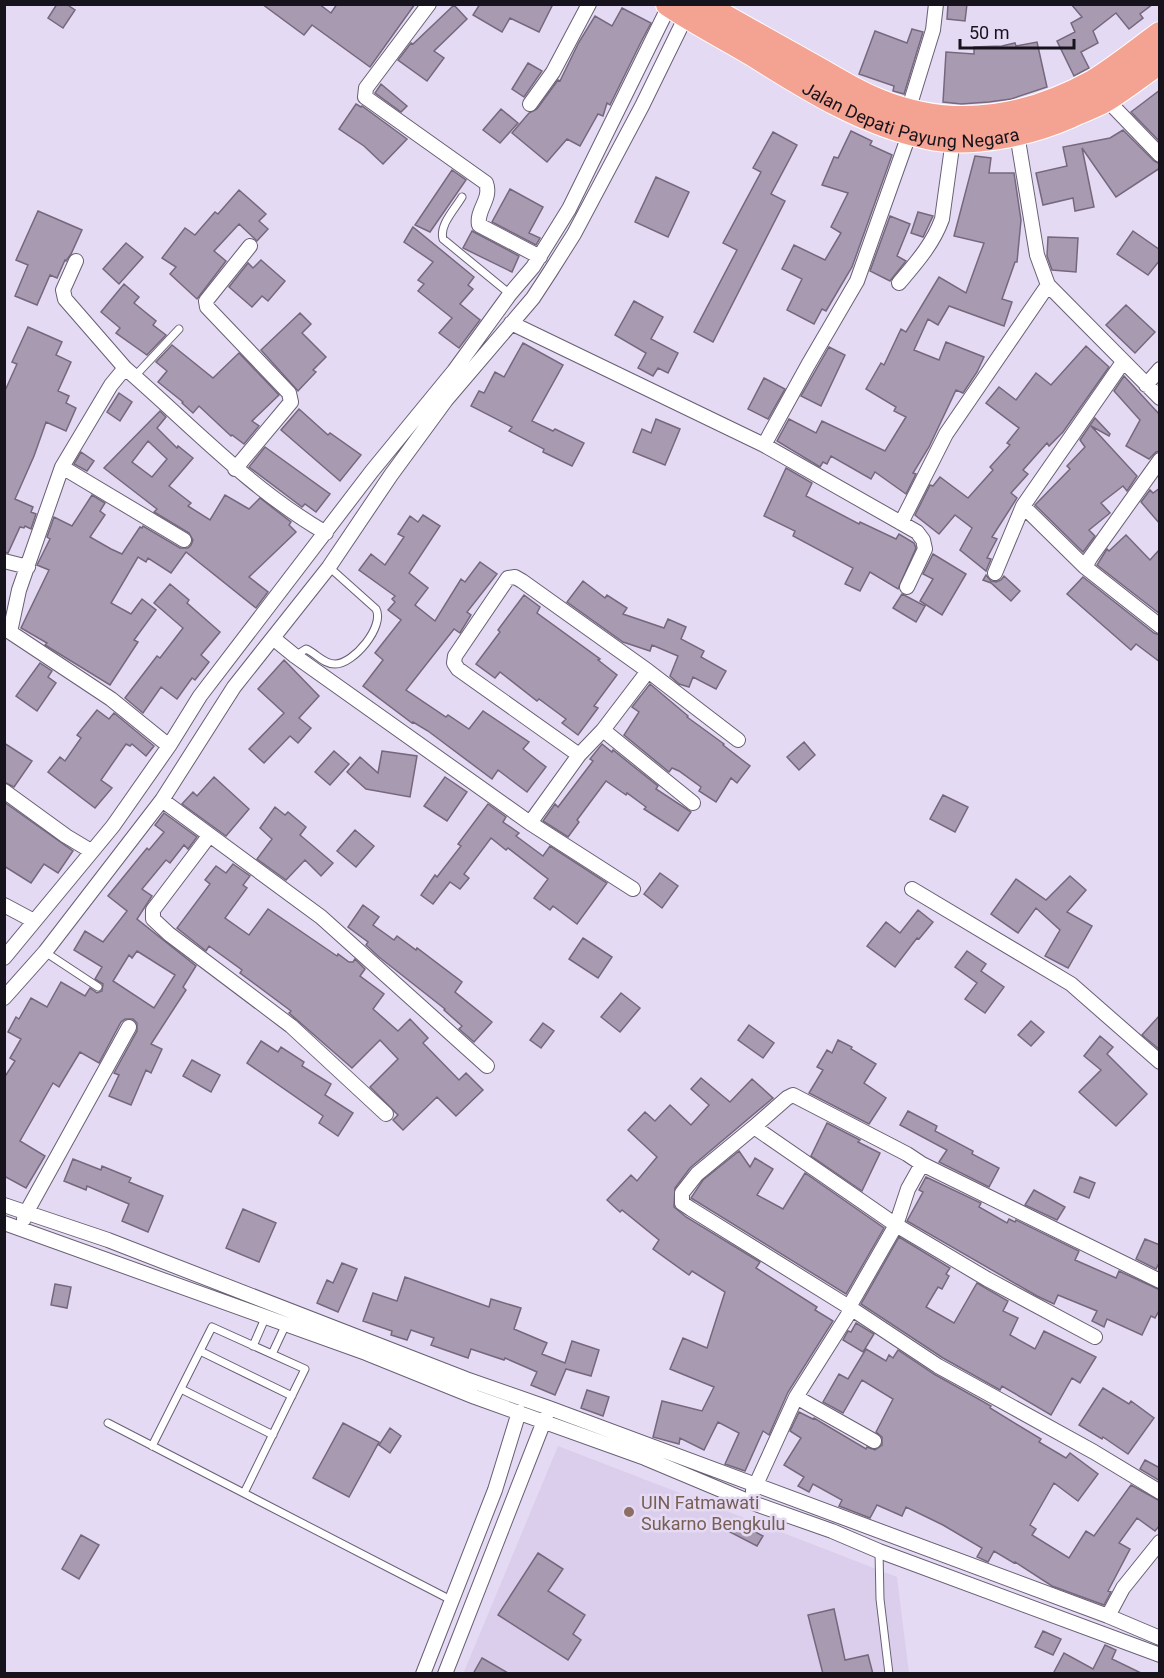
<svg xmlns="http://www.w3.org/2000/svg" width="1164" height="1678" font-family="Roboto,sans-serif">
	<rect width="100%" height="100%" fill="#e5daf3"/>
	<path fill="#dbceed" d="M558,1446L897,1577L909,1673L463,1674Z"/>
	<path fill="#a89ab1" stroke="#75687d" stroke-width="1.5" fill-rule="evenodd" d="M57,4H66L75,10L63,28L48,18Z
		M262,4H319L331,13L337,4H415L370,67L312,25L304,35Z
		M480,4H553L539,32L510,18L502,32L473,15Z
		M948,4H967L965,21L947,19Z
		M1071,4H1153L1140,14L1143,18L1129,29L1116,13L1093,31L1098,43L1081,52L1089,68L1074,76L1057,41L1075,32L1071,23L1082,17Z
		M454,5L467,19L434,51L444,58L427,81L398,60L411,43L413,44Z
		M622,8L651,23L641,42L610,105L607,103L603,116L598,114L580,146L567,139L547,162L512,133L529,113L537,109L558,80L560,81L579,42L595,16L612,26Z
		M912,29L923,32L904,94L893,91L894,86L859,74L875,31L907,43Z
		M1037,42L1047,87L1011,99L989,102L961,104L943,102L946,52L974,54V47L1002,46L1015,43L1016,46Z
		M528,63L542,71L524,97L512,89Z
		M381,84L407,106L401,112L375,93Z
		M1160,90V142L1131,112Z
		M356,104L361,107L362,106L407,139L383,164L364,146L339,129Z
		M501,109L518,123L500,143L483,130Z
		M1123,130L1154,161L1160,164V168L1116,197L1082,148L1094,207L1075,211L1073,198L1043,205L1036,173L1067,166L1063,147L1110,138Z
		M851,131L872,141L870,145L892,155L852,267L826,311L822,309L814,324L787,310L802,279L782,269L794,245L825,260L841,233L831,227L848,193L822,185L834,157L838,158Z
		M773,132L797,145L771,194L785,201L713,342L694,332L737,250L723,243L761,172L753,168Z
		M975,156L991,158L989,173H1014L1021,220L1017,262H1015L1002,299L1012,302L1004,326L949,306L938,325L928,319L914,350L939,360L946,342L984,357L977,372L963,393L956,390L929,447L913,473L916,474L906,494L875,472L871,479L831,456L827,464L823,462L820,467L777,441L789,419L816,433L822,421L885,451L906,417L894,411L896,407L866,389L881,363L884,365L901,329L906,332L939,277L966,293L984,243L954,236Z
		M452,170L466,180L430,232L415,225Z
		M656,177L689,192L668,237L635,222Z
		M510,189L543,207L529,233L540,238L536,245L492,222Z
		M239,190L266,214L259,221L268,229L257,241L239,224L214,251L226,261L197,299L170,274L176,267L162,258L185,228L195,235L215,212L218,214Z
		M38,211L82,230L71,254L66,261L65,260L57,278L50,275L37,305L15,296L28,265L16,260Z
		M918,212L933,216L923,237L911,233Z
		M890,216L910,224L897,256L906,261L890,281L870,271Z
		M413,227L474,277L468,285L473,289L460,304L480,320L459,348L439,333L452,318L418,291L424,284L418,280L433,262L404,242Z
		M472,231L519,256L512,272L463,248Z
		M1133,231L1160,250V260L1148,275L1117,254Z
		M1048,237L1078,238L1076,272L1052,270L1047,256Z
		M126,243L143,257L119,284L103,269Z
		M261,260L285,281L268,301L262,296L252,307L229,287L248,263L253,268Z
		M124,284L139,297L134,303L156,321L153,325L166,335L147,355L116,333L120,328L101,312Z
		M634,301L663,317L651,339L678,353L668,373L658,368L653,376L638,368L646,353L615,335Z
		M1126,305L1155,332L1135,353L1106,325Z
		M300,313L311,324L302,333L326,357L313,370L316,372L298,391L261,350Z
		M28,327L62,342L56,355L71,362L58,391L69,396L66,403L76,408L66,431L46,422L34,456L15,499L33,507L31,512L36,514L31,529L25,526L24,528L20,527L8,553L4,552V393L17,364L12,362Z
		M523,343L563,365L532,421L553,431L555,429L584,443L572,466L543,452L544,449L509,431L512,427L471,406L479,391L484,393L495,372L504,377Z
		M172,345L213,378L239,353L279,395L252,421L259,426L244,444L232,435L231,436L199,406L193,413L182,403L183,402L158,382L167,371L156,362Z
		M1086,346L1109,367L1063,432L1049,446L1047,443L1023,470L1028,474L1011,493L1017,498L992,537L997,539L987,558L991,559L986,571L960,550L972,528L955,515L939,534L915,515L930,485L933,486L940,477L968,498L993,470L990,467L1010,445L1007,443L1019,428L986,403L999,387L1016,400L1036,373L1051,385Z
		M829,347L845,355L821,406L801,396Z
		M1124,376L1160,415V451L1156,452L1149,459L1126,446L1140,420L1114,391Z
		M764,378L785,389L768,419L748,409Z
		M119,393L132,402L120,421L107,412Z
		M299,409L328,435L330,433L361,455L340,481L281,430Z
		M160,411L166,417L157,428L177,448L178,446L193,458L169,486L191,503L188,506L210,520L225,495L249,509L260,498L291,522L289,525L296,532L249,577L268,592L256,608L186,552L171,573L148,558L146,562L138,557L111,603L131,614L142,599L156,610L134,640L138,642L110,685L45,645L47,643L21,628L49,570L37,565L50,539L47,537L54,517L72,526L92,495L105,503L100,511L105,515L90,537L111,549L122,554L140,527L142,528L143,526L180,548H188L191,545L193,540L189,533L154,512L157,509L104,468ZM148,441L167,459L152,477L132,462Z
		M1095,418L1110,434L1109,436L1091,426L1137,476L1127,491L1123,486L1101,503L1110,513L1089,530L1095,536L1083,552L1035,505L1070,469L1067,466L1085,447L1080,440Z
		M656,419L680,429L665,465L633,452L642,429L651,433Z
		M265,447L330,494L316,512L305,504L302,507L249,467Z
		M81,452L94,461L87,471L74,464Z
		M786,468L812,483L806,496L859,524L860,522L896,539L899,534L914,543L916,548L898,589L870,572L860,591L845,584L853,568L793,536L795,531L764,516Z
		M1160,488V524L1141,502L1150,490L1153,493Z
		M423,515L440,526L409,573L428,588L415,605L435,621L461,579L465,582L480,562L497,574L467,612L471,615L460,633L454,629L406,690L446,717L448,715L469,729L483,711L529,742L523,749L546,767L527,792L498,770L492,779L428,731L413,722L412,723L363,686L383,660L375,653L401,620L388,610L395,602L392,599L395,596L359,570L371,554L385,565L404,537L398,534L410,516L418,522Z
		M1126,535L1150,560L1160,549V614L1097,565L1107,549L1109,551Z
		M933,554L966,574L942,615L920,601L933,579L923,574Z
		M986,575L991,581L996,582L1001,580L1004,576L1020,591L1011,601L991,583L983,580Z
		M1083,577L1154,633L1160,635V662L1136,644L1131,650L1067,594Z
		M583,581L605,598L607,595L627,608L623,614L664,628L668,619L686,627L681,639L704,651L701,657L726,671L716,689L693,677L689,687L679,684L670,676L678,656L652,645L650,651L623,642L567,602Z
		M170,584L189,600L187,603L220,632L201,655L209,662L195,680L192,678L177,699L161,687L143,713L125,698L157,656L160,658L183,628L154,603Z
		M902,594L925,606L916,622L893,608Z
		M524,595L540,607L537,613L600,659L598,660L617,675L594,706L598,708L578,735L562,723L566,719L539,699L537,701L500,672L495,678L476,664L500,632L498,630Z
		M284,660L319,696L299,718L311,728L298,743L290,736L264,763L249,749L284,713L258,689Z
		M40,663L52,671L48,677L56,683L37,711L16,696Z
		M650,684L688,716L687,717L724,744L723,745L750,766L737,783L731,778L716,802L699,791L701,787L679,771L672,768L669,772L624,735L639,712L632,707Z
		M97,710L109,719L114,713L154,746L146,756L132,744L130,746L126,744L101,780L112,788L95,808L48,772L60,757L65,761L81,738L77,735Z
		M804,742L815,755L799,770L787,757Z
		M4,743L32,761L14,787L4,782Z
		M602,744L612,752L613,750L658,786L656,789L691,812L678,831L644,809L646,807L627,793L626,795L606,781L577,820L579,822L568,837L543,821L555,804L558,807L593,761L590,759Z
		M334,751L349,764L330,785L315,772Z
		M382,751L417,756L410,797L366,789L347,772L360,757L378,773Z
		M214,777L249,809L226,836L182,804L193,792L197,796Z
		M445,777L467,792L447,821L424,806Z
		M943,795L968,807L955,832L930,819Z
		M4,802L73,851L58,873L44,864L31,883L4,866Z
		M488,804L506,817L503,822L519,833L516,836L543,856L550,846L607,883L577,924L553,906L550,910L534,898L548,879L508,848L506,850L491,838L464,874L469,878L460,889L450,882L433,904L421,895L435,875L437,877L461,846L458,844Z
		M275,807L285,815L288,812L306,827L300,835L333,863L321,876L305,860L286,880L257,859L272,839L260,828Z
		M164,813L197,837L188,849L184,845L170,863L166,860L142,889L152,896L137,919L196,966L183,987L186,990L151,1044L162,1049L151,1073L146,1070L131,1105L109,1096L119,1075L114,1073L137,1031V1023L133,1019H125L121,1022L99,1063L80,1052L59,1087L53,1083L20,1141L45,1156L26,1188L4,1176V1078L15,1061L10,1058L21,1039L8,1032L16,1017L19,1019L31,998L47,1007L61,982L85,996L90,988L97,993L102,991L103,984L95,979L102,967L74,950L85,931L103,942L127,911L108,896L147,848L149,850L164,832L155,825ZM137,951L175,975L154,1008L113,981L129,955L132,958Z
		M355,830L374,846L356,867L337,851Z
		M233,864L250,876L243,885L247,888L225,918L249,935L268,909L337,956L338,954L349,962H353L355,959L365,969L360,976L384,994L373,1009L398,1031L410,1019L428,1038L423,1043L459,1080L466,1073L483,1090L456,1116L437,1097L403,1130L393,1120L398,1115L370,1087L398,1059L380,1040L352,1068L289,1013L291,1011L240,973L242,970L209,946L206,951L177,928L210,884L205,880L216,866L226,873Z
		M660,873L678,886L662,908L644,894Z
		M1070,876L1086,890L1067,912L1092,926L1068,968L1045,956L1060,930L1036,908L1018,933L991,914L1016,879L1046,900Z
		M363,905L379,917L373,925L394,940L397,936L416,950L417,948L462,982L455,992L492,1022L474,1042L459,1029L462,1026L444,1010L445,1009L379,957L366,945L368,942L348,927Z
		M918,910L933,922L919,939L917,938L895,967L867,946L886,922L900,933Z
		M583,938L612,957L598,978L569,959Z
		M967,951L986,964L981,971L1004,987L985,1013L965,999L977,983L955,967Z
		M621,993L640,1008L620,1032L601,1017Z
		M1160,1015V1050L1142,1035Z
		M1031,1021L1044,1032L1031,1046L1018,1035Z
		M543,1023L554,1031L541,1048L530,1040Z
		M749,1025L774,1043L763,1058L738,1040Z
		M1100,1036L1113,1047L1107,1054L1147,1094L1116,1126L1079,1092L1101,1070L1084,1056Z
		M838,1040L852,1047L851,1049L876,1064L864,1083L886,1098L869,1124L809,1093L823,1070L817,1067L827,1050L832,1053Z
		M261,1041L278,1052L281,1047L304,1062L302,1066L331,1084L325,1095L353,1113L338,1136L319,1123L323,1116L247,1063Z
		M192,1060L220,1075L211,1092L183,1076Z
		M701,1078L730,1102L752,1079L773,1098L690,1168L675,1188L674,1207L686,1217L760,1262L756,1268L817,1307L815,1310L833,1321L788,1392L769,1435L763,1431L745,1471L725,1464L739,1433L718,1422L704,1450L680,1438L679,1444L653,1437L662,1401L702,1411L714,1387L670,1369L683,1338L707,1348L725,1292L692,1271L689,1275L653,1249L659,1240L622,1210L620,1212L607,1200L631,1175L637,1181L657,1157L628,1130L645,1112L655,1121L670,1105L691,1125L709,1105L691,1089Z
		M908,1111L937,1126L935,1131L973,1151L972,1154L999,1168L989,1187L939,1162L947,1150L900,1125Z
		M827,1123L860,1140L858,1142L880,1153L862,1191L811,1156Z
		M739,1151L750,1167L755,1158L773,1169L757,1195L783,1209L805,1173L884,1228L846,1294L691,1198L703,1180Z
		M73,1159L101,1170L102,1166L131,1178L129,1182L163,1196L148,1232L122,1221L129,1204L87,1186L86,1190L64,1181Z
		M926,1177L981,1203L979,1207L1007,1223L1009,1219L1015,1222L1016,1220L1079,1251L1075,1260L1116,1278L1119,1271L1160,1290V1309L1155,1318L1151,1316L1142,1335L1107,1319L1104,1327L1092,1321L1097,1311L1058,1295L1054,1304L1037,1296L907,1221L923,1192L919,1190Z
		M1080,1177L1095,1183L1089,1198L1074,1192Z
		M1034,1190L1065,1207L1057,1220L1025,1205Z
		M243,1209L276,1223L259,1262L226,1248Z
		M899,1237L950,1268L946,1274L949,1276L942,1289L938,1287L926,1307L954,1323L977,1283L1008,1301L1003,1311L1018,1318L1010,1335L1035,1349L1044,1331L1096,1357L1080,1383L1072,1378L1051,1415L1002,1386L1000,1390L943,1358L861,1304Z
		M1145,1239L1160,1245V1261L1156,1269L1136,1259Z
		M342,1263L357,1269L338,1312L317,1303L327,1280L333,1283Z
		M405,1277L489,1307L491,1299L521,1308L514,1329L547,1343L542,1354L565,1363L572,1341L599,1350L591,1376L566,1369L555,1395L531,1385L537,1372L505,1358L504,1360L471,1349L468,1358L431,1345L434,1338L411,1330L407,1340L391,1335L392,1331L363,1321L373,1293L397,1301Z
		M55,1284L71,1287L67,1308L51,1305Z
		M856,1323L874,1334L863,1352L843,1340L848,1331L851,1332Z
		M866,1349L886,1361L889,1355L893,1358L898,1350L934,1374L991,1406L990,1408L1041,1439L1039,1442L1066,1458L1070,1453L1098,1474L1078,1501L1054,1483L1030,1525L1036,1529L1032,1535L1069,1558L1086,1531L1094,1536L1131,1485L1160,1501V1525L1155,1531L1137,1518L1119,1543L1130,1549L1108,1591L1111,1592L1104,1605L1052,1586L1015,1562L1014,1563L994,1551L988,1562L977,1557L982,1548L943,1525L906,1507L902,1516L877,1505L870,1518L839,1506L842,1500L813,1484L809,1492L798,1486L804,1477L784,1465L801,1438L790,1431L799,1412L813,1419L814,1418L866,1449L867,1447L875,1450L882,1445V1437L876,1432L893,1399L862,1380L843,1413L823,1402L839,1374L848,1379Z
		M1103,1388L1129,1404L1131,1401L1154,1418L1128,1454L1103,1437L1102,1439L1079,1425Z
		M587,1390L609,1397L603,1416L581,1408Z
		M343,1423L379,1442L349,1497L313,1478Z
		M390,1428L401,1436L390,1453L379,1445Z
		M1145,1460L1160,1468V1481L1140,1469Z
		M731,1519L763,1536L757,1546L726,1530Z
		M81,1535L99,1545L79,1579L62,1569Z
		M538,1553L563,1569L548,1591L585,1615L573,1634L581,1640L568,1660L498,1615Z
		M834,1609L845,1660L868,1655L873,1674H823L808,1615Z
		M1043,1631L1061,1639L1053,1655L1035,1647Z
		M1105,1645L1116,1650L1112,1659L1143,1674H1053L1064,1653L1093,1669Z
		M482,1658L510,1674H473Z"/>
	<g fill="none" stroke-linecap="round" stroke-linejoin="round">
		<defs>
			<path id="lane" d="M462,197C455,209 439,225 443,239L510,294
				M135,376L179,329
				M295,656L306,649C316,653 323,664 335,664C354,664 385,626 376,609L329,567
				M45,952L98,987
				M253,1346L266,1316
				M200,1351L292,1396
				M272,1354L286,1324
				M181,1389L273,1435
				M108,1423L451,1600
				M152,1446L212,1327L305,1369L244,1493
				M879,1551L880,1599L889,1674"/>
			<path id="street" d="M429,4L366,88L365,97L486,183C492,199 476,210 479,225L540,257
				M1107,100L1160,155
				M530,104L553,72L589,4
				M908,111L933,30L936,4
				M1017,134L1037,255L1048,285L1160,398
				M76,261L63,290L65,299L125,368
				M899,283C916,263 933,244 942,219L953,140
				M511,323L764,445L917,532L923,540L925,549L907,587
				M1146,385L1160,369
				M764,445L808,365L857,281L910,132
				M1160,460L1090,558L1085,567L1160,626
				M62,467L184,540
				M235,469L291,402L289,393L207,307L206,301L250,246
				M1023,506L1085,567
				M901,523L946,434L1048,285
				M4,561L28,567
				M995,573L1023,506L1123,362
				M273,638L295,656L530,823L633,889
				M603,730L693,803
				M169,746L111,699L10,632L19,590L62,467L111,385L125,368C191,425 250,489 326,533
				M579,755L458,669L454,663L455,656L508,578L515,577L522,581L648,671L738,740
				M4,791L66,836L91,851
				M162,800L321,917L487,1066
				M530,823L579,755L603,730L648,671
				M209,836L153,910V919L169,934L291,1026L386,1114
				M912,889L1071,984L1160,1062
				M4,905L34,921
				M4,958L113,826L169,746L200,696L372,471L454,371L510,294L533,267L569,209L670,4
				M4,998L45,952L162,800L234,687L329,567L391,475L446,400L533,298L550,272L574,234L642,106L688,12
				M754,1127L896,1225L987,1279L1095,1337
				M4,1205L108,1240L466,1379L549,1408L1108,1616L1160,1638
				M24,1219L26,1213L129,1027
				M4,1223L366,1353L475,1397L645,1458L750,1502L832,1531L879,1551L1160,1655
				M1160,1281L922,1164L907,1154L793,1095L787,1098L754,1127L697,1174L682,1193V1203L691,1209L849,1307L938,1366L1094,1452L1160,1492
				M849,1307L896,1225L908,1189L922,1164
				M796,1397L874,1441
				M753,1491L796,1397L851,1310
				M1108,1616L1123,1588L1160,1542
				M423,1674L495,1490L519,1412
				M445,1674L546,1416"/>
			<g id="highway">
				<path id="s1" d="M668,4C696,23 726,38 754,55C808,89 864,124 927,137C971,147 1029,134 1070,116C1082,110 1096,106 1107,99C1125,88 1142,74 1160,62"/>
				<path d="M703,4C739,25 775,45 811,65C833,77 855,92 879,101C953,131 1024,120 1093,82C1116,68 1138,50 1160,34"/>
			</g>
		</defs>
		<use href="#lane" stroke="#685f75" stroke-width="9"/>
		<use href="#street" stroke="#685f75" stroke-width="16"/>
		<use href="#highway" stroke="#fff" stroke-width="26"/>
		<use href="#lane" stroke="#fff" stroke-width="7"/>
		<use href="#street" stroke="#fff" stroke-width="14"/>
		<use href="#highway" stroke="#f4a292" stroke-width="24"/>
	</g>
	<circle fill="#8d6e63" stroke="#e5daf3" stroke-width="2" cx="629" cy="1512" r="6"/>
	<g text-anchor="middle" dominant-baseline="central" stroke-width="5" stroke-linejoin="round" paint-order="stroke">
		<g font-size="18" fill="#17131c" stroke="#e5daf3">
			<text stroke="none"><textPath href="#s1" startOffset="272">Jalan Depati Payung Negara</textPath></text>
		</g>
		<g font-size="18" fill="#785e54" stroke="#e5daf3" text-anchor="start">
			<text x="641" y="1502">UIN Fatmawati<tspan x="641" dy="21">Sukarno Bengkulu</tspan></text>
		</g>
	</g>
	<rect width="1164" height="1678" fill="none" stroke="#17131c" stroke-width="12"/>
	<path d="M960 39v9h114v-9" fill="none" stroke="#17131c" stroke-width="3"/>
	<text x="969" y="39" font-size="18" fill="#17131c" stroke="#e5daf3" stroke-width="4.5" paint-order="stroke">50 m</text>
</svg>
